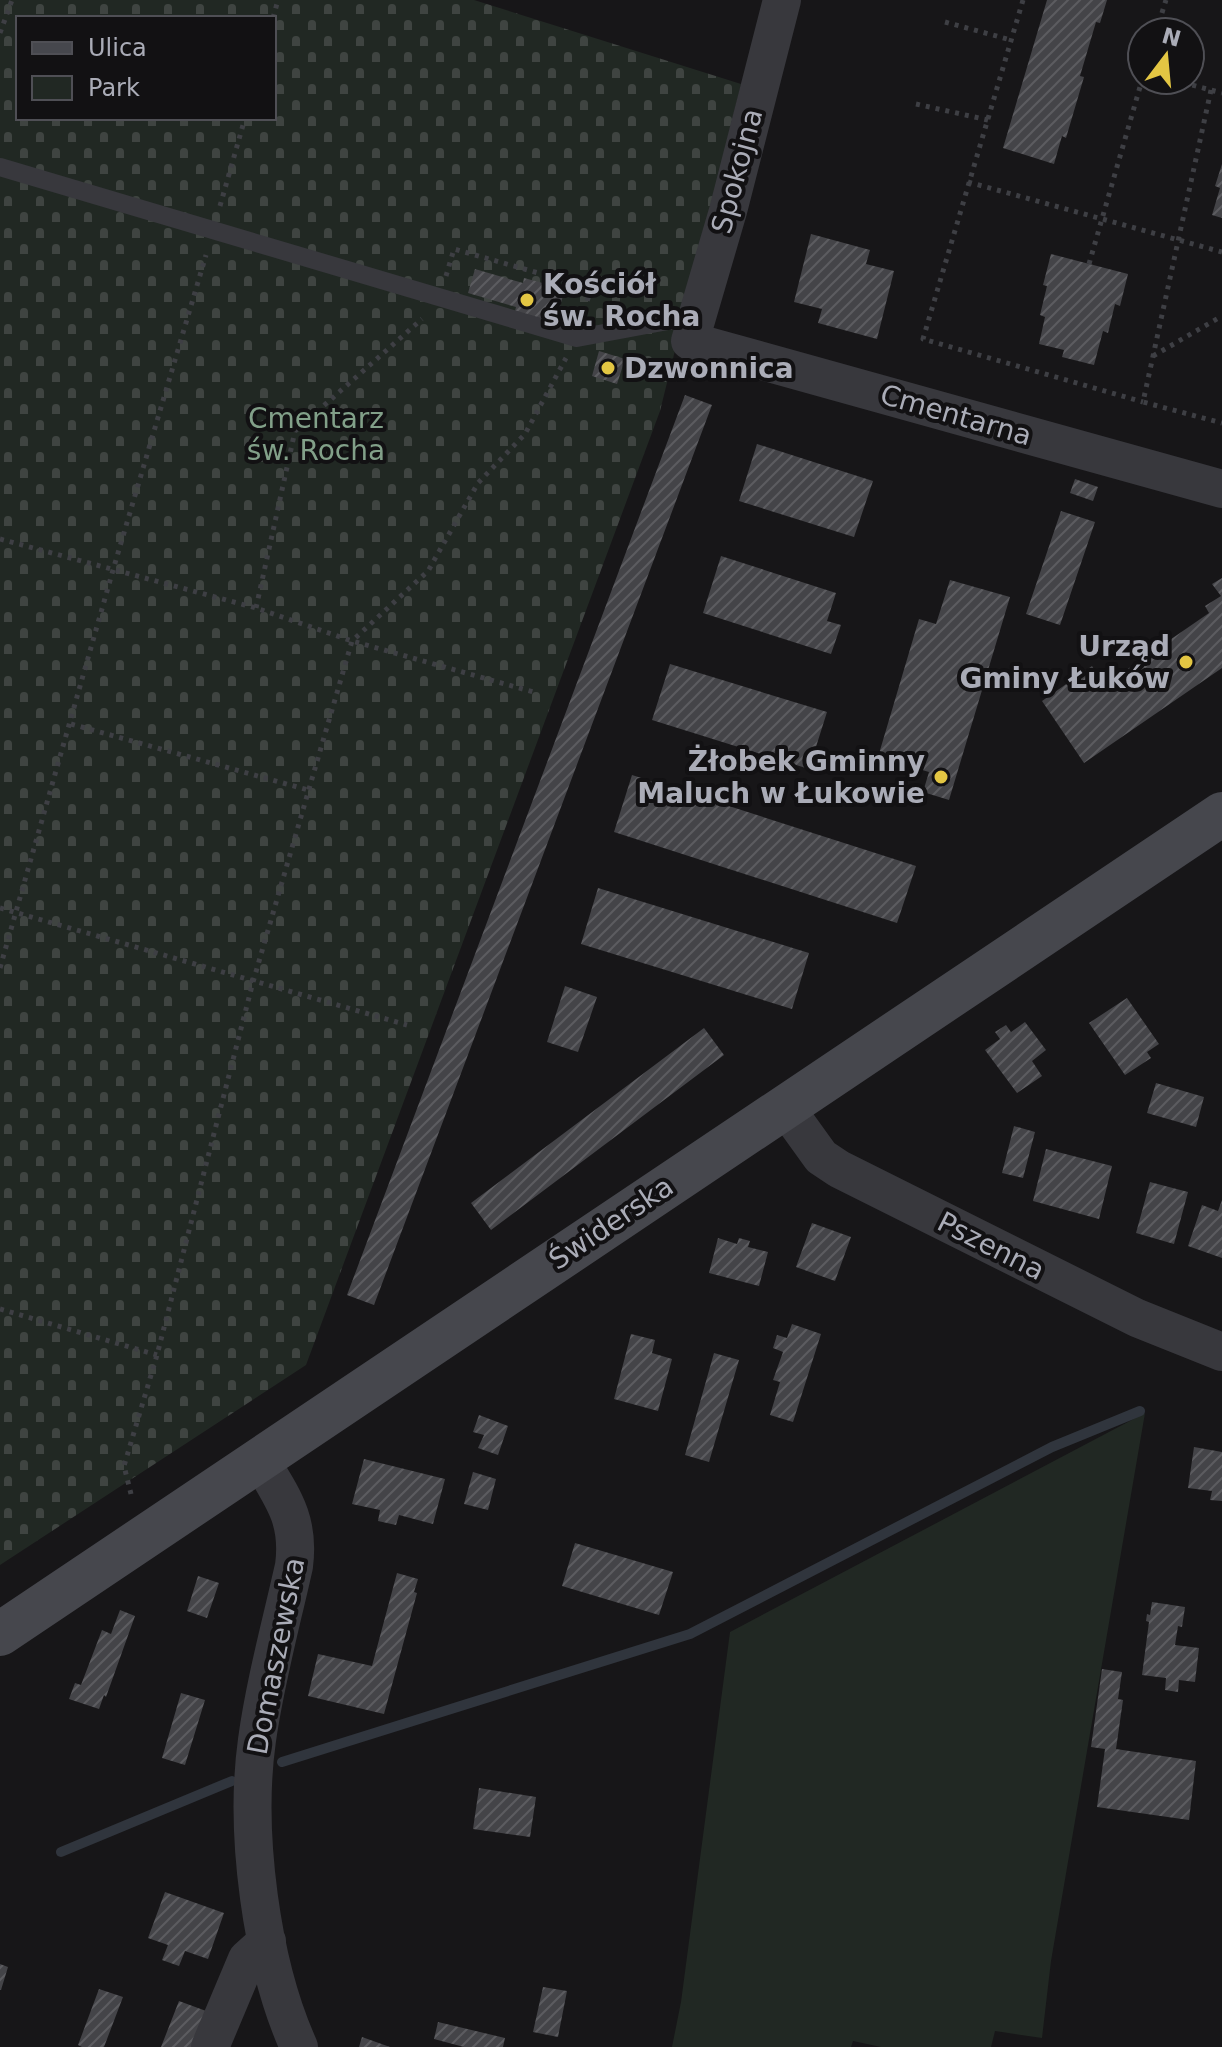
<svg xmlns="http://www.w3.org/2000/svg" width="1222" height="2047" font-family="'DejaVu Sans',sans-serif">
	<defs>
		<pattern id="cemetery-stones" width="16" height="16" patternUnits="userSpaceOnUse" patternTransform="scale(2)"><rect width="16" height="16" fill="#212823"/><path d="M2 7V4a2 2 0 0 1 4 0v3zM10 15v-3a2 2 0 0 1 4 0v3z" fill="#3f4441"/></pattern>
		<pattern id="building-hatch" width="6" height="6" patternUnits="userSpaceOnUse" patternTransform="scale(2)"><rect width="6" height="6" fill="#444448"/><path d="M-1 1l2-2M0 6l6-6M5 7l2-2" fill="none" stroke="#5c5c60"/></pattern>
	</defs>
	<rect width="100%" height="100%" fill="#171618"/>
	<path fill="#212823" d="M1145,1413L1051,1961L1042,2038L995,2031L991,2047H881L853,2041L851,2047H672L681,2002L730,1632Z"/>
	<path fill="url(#cemetery-stones)" fill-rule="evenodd" d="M0,0H474L741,84L660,411L306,1365L0,1565ZM18,18H274V118H18Z"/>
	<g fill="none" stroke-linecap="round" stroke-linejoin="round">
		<path stroke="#30353d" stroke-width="10" d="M282,1762L690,1634L1052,1447L1140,1411
			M61,1852L232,1781"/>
	</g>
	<path fill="url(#building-hatch)" d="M1047,0H1107L1100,23L1096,22L1080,76L1084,77L1066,138L1062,136L1054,164L1003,148Z
		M1222,164V218L1212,215L1220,188L1215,186Z
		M811,234L870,250L866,264L894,271L877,339L818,323L822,309L794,302Z
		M1051,254L1128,274L1120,306L1115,304L1108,333L1103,331L1094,365L1062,357L1064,350L1039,344L1045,317L1040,315L1047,286L1043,285Z
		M475,269L523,283L524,278L565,289L555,323L515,311L516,307L468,293Z
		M599,351L625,359L617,384L592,376Z
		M685,395L712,405L374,1305L347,1295Z
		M757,444L873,481L854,537L739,501Z
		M1075,479L1098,487L1093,501L1070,493Z
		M1061,511L1095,522L1060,625L1026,614Z
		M721,556L836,593L827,621L841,625L831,654L703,613Z
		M1222,578V668L1084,763L1042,701L1092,666L1099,677L1111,669L1116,677L1209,613L1205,606L1221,596L1212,584Z
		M950,580L1010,597L949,800L923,792L929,772L878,757L919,619L936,624Z
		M670,664L827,712L809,769L652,720Z
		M632,775L916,866L897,923L614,832Z
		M598,888L809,953L792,1009L581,944Z
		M565,986L597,997L578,1052L547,1042Z
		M1127,998L1159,1044L1147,1052L1151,1058L1125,1075L1089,1023Z
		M1025,1022L1046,1050L1032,1061L1042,1076L1017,1093L985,1050L1000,1039L995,1032L1006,1025L1011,1032Z
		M704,1028L724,1055L491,1230L471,1203Z
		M1156,1083L1204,1097L1196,1127L1147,1113Z
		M1014,1126L1035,1132L1023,1178L1002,1173Z
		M1046,1149L1112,1166L1099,1219L1033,1201Z
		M1150,1182L1188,1192L1174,1244L1136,1233Z
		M1222,1200V1258L1188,1246L1202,1205L1218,1211Z
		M812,1223L851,1237L835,1281L796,1267Z
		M718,1238L737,1244L739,1238L750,1241L748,1247L768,1252L759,1286L709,1273Z
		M792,1324L821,1334L793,1422L770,1415L780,1382L773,1380L783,1352L773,1348L777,1335L787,1338Z
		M631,1334L655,1340L652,1353L672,1359L658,1411L614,1399Z
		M714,1353L739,1360L709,1462L685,1455Z
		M479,1415L508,1426L498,1455L478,1448L484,1435L473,1432Z
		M1194,1447L1222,1452V1501L1210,1500L1212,1491L1188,1488Z
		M364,1459L445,1479L433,1524L399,1515L396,1525L378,1521L380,1510L352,1504Z
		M473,1472L496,1479L488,1510L464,1504Z
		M575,1543L673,1572L659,1615L562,1586Z
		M397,1573L418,1579L414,1592L417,1593L384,1714L308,1696L318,1654L372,1666Z
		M198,1576L219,1583L207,1618L187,1611Z
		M1152,1602L1185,1607L1182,1627L1178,1626L1175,1645L1199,1648L1195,1682L1179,1680L1178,1692L1165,1690L1166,1678L1142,1675L1149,1622L1146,1621L1147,1614L1150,1615Z
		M120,1610L135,1616L106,1697L104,1695L99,1709L69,1699L75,1683L81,1685L102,1630L111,1634Z
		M1102,1669L1122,1672L1118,1699L1123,1700L1116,1749L1196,1761L1189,1820L1097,1807L1105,1749L1091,1747Z
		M181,1693L205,1700L185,1765L162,1758Z
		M479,1788L536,1797L530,1837L473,1829Z
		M165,1892L224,1913L208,1959L185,1951L179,1966L162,1960L168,1945L148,1938Z
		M0,1964L8,1967L1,1990H0Z
		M543,1987L567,1991L558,2037L533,2032Z
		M99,1989L123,1997L104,2047H82L78,2045Z
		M179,2001L217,2015L192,2047H161Z
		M438,2022L505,2038L503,2047H464L434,2039Z
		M362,2037L390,2047H359Z"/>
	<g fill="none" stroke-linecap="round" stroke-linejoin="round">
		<path stroke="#3e3f44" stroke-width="5" stroke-dasharray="4 6" stroke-linecap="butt" d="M1023,0L923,339L1143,402
			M273,18L278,0
			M945,22L1011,40
			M1156,32L1166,0
			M0,33L12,0
			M1173,80L1222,93
			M1211,90L1143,402L1222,423
			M916,104L988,120
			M968,182L1222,252
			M220,206L245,118
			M1089,264L1142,80
			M446,276L454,249L591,288L584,312
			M1153,356L1222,316
			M0,539L256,608L352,641L537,693
			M256,608L295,431L422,319
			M71,724L308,790
			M0,908L407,1025
			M0,968L113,570L206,255
			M0,1309L157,1355
			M131,1494L124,1466L157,1355L253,982L352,641L428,571L478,483L525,434L566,358"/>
		<path stroke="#38383d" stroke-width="18" d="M0,167L577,338L668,321H697"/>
		<path stroke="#38383d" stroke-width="38" d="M782,0L728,211L690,341L1222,489
			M785,1107L821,1157L839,1169L1137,1318L1222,1352
			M260,1460C283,1498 300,1520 294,1566C281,1624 265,1682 257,1740C244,1832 261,1963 299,2047
			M210,2047L247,1959L267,1941"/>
		<path stroke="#46474d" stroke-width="44" d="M0,1634L1222,814"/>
	</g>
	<g fill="#e3c643" stroke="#121113" stroke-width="3">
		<circle cx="527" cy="300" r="8"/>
		<circle cx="608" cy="368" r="8"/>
		<circle cx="1186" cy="662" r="8"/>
		<circle cx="941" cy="777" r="8"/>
	</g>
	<g text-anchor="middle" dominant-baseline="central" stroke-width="8" stroke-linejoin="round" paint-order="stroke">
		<g font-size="28" fill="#aaacb7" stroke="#121113">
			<text transform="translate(737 171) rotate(-75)">Spokojna</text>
			<text transform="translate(956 415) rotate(16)">Cmentarna</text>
			<text transform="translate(611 1223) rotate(-34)">Świderska</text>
			<text transform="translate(991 1246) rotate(27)">Pszenna</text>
			<text transform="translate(276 1656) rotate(-79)">Domaszewska</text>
		</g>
		<g font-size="28" font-weight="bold" fill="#aaacb7" stroke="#121113" text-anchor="start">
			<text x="543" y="284">Kościół<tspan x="543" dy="32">św. Rocha</tspan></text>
			<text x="624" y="368">Dzwonnica</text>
			<text x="1170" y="646" text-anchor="end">Urząd<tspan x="1170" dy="32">Gminy Łuków</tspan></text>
			<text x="925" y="761" text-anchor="end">Żłobek Gminny<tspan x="925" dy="32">Maluch w Łukowie</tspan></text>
		</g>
		<g font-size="28" fill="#82a089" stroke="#121113">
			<text x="316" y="418">Cmentarz<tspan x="316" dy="32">św. Rocha</tspan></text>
		</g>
	</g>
	<rect x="16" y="16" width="260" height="104" fill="#121113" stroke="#4f4f55" stroke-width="2"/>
	<rect x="32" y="42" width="40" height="12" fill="#46474d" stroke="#4f4f55" stroke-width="2"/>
	<text x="88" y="56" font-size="24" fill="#aaacb7">Ulica</text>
	<rect x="32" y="76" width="40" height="24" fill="#212823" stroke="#4f4f55" stroke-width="2"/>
	<text x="88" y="96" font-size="24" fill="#aaacb7">Park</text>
	<g transform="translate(1166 56) rotate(16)"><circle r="38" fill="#121113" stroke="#4f4f55" stroke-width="2"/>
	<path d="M0-6L14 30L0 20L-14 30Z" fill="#e3c643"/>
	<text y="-12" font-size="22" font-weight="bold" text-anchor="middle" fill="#aaacb7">N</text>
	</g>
</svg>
